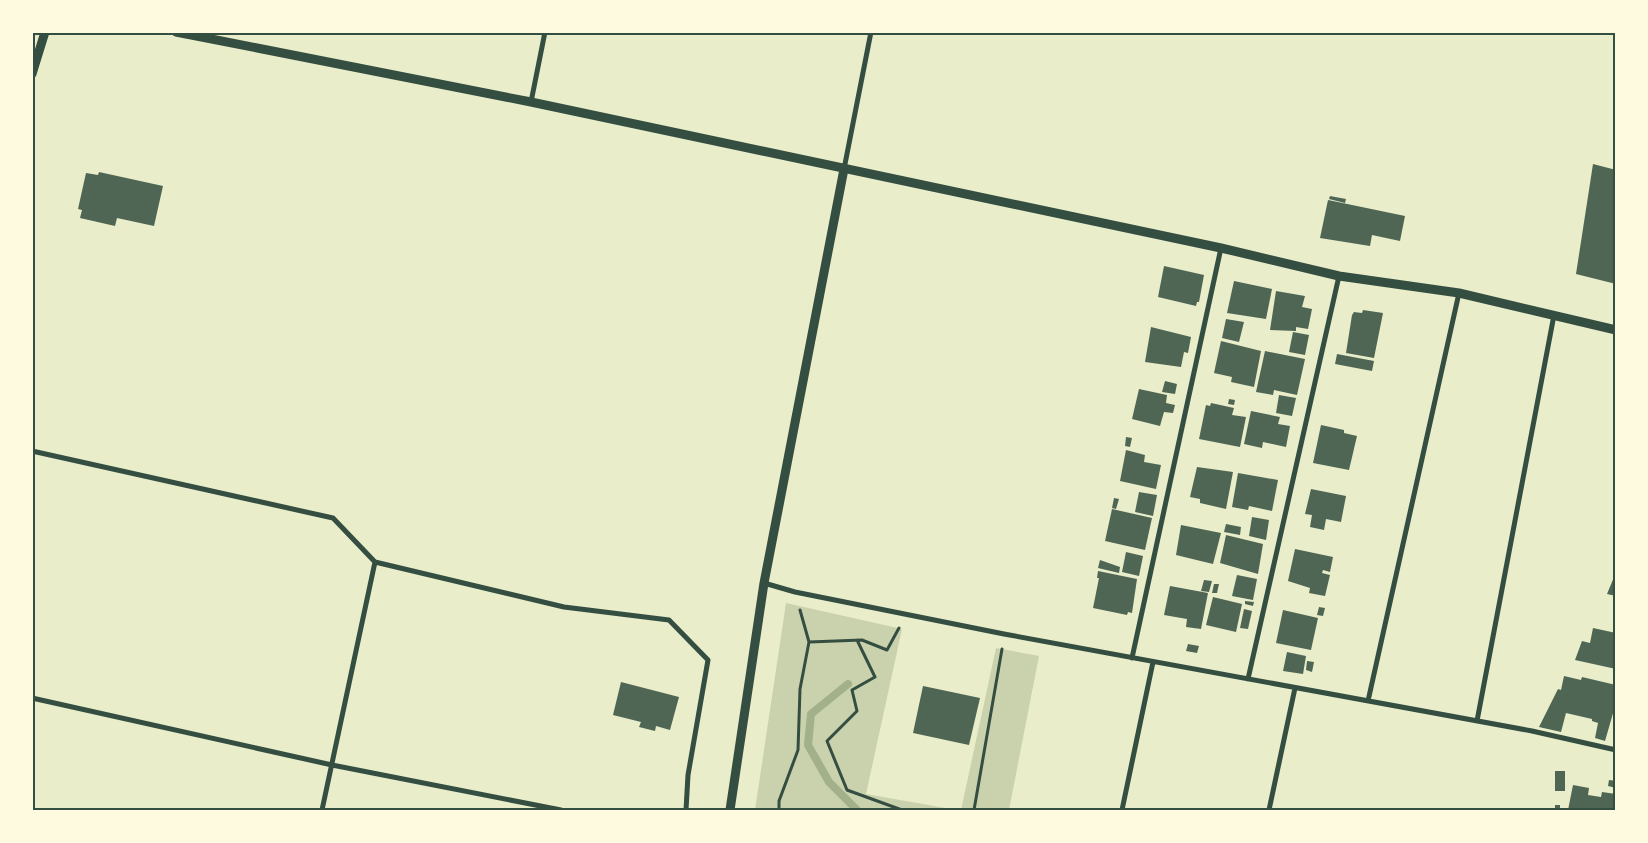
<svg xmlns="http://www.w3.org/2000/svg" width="1648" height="843" font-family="Inter,sans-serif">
	<rect width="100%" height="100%" fill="#e9edc9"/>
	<path fill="#cad2ad" d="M786,603L902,629L866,794L957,810H755Z
		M996,648L1039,656L1009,810H961Z"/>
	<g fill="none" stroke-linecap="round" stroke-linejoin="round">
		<path stroke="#a3b18a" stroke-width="8" d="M848,684L811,714L808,745L829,782L857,810"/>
	</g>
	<path fill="#4f6655" d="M1593,164L1616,170V284L1576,274Z
		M99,172L163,186L154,226L117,218L115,226L80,218L82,210L78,209L86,173L98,175Z
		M1330,196L1346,199L1345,203L1329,199Z
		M1328,200L1405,216L1400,241L1372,235L1370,246L1320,238Z
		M1164,266L1204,275L1199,302H1197L1196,306L1158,297Z
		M1234,281L1272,289L1266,319L1227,313Z
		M1276,291L1305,296L1302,307L1312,309L1308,329L1296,327V331L1270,330Z
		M1363,310L1383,313L1374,358L1346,353L1352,315L1354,312L1362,313Z
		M1226,319L1244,322L1239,342L1222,338Z
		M1151,327L1191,337L1188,353L1184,352L1181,367L1145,362Z
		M1293,332L1309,335L1305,355L1289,352Z
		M1221,341L1261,351L1254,387L1231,382L1232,377L1214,373Z
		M1265,351L1305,359L1297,395L1274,390L1273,395L1256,392Z
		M1337,354L1374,361L1372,371L1335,364Z
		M1165,381L1177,384L1175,394L1162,392Z
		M1139,389L1167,395L1166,403L1175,405L1173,413L1164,412L1160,426L1132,419Z
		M1279,395L1296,398L1292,416L1276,413Z
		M1229,399L1235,400L1234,405L1228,404Z
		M1211,403L1234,408L1232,415L1246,417L1240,447L1199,439L1206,405L1210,406Z
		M1251,411L1280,417L1278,424L1290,426L1286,447L1263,442L1262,448L1244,444Z
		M1321,425L1344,430V433L1357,436L1349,470L1313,463Z
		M1126,437L1132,438L1130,447L1125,446Z
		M1126,450L1145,455L1144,462L1161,465L1156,489L1120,481Z
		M1197,467L1233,472L1226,509L1200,503V499L1190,497Z
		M1238,473L1278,480L1272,511L1249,506L1248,510L1232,507Z
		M1311,489L1346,496L1341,522L1326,519L1324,530L1310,527L1312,515L1305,514Z
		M1139,492L1157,495L1153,516L1135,512Z
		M1114,498L1119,499L1116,509L1112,508Z
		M1112,509L1152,518L1145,550L1105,541Z
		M1252,517L1269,520L1266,540L1249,536Z
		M1226,524L1241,527L1240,535L1224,532Z
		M1181,525L1221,533L1213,564L1176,555Z
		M1226,535L1263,544L1258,574L1220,563Z
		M1295,549L1333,557L1330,572L1323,570L1322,573L1330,575L1325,596L1309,593L1310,588L1288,581Z
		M1126,552L1143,556L1139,576L1122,572Z
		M1100,560L1120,567L1119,573L1098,568Z
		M1098,571L1137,579L1132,613L1128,612L1127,615L1093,608L1099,578H1097Z
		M1237,575L1257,579L1253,600L1232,596Z
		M1616,576V596L1607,594L1614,577Z
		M1204,580L1212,581L1209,592L1201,591Z
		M1214,584H1219L1217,593H1212Z
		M1170,586L1208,593L1201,629L1186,627L1187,619L1164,615Z
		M1213,597L1242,604L1236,632L1206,625Z
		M1245,601L1254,602L1253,606L1245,604Z
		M1319,607L1325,608L1323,616L1317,615Z
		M1244,609L1252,611L1248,629L1240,628Z
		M1283,610L1318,618L1311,650L1276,643Z
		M1593,628L1616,633V669L1575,660L1582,641L1590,643Z
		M1188,644L1199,646L1197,653L1186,651Z
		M1287,652L1306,656L1303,674L1283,671Z
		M1307,661L1314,662L1312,672L1306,670Z
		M1564,676L1581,680L1582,677L1616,685V703L1605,741L1595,738L1598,723L1592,721V719L1566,713L1561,732L1539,727L1558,689L1561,690Z
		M621,682L679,697L670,730L656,726L655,731L639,727L641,722L613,715Z
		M923,686L980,698L969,745L913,733Z
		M1555,771H1565V791H1555Z
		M1609,780L1616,781V788L1608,786Z
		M1573,785L1589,788L1588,795L1601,797L1602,792L1616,794V810H1568Z
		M1555,805H1560V810H1555Z"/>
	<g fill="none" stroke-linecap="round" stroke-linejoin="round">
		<path stroke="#344e41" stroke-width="3" d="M857,640L875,677L852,690L857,711L827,741L847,790L902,810
			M809,642L862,640L887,650L899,628
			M779,810V801L798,750L800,689L809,642L800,610
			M974,810L1002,649"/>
		<path stroke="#344e41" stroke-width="5" d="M531,102L545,32
			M844,169L871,32
			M32,451L333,518L375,562L564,607L669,620L708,660L688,775L686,810
			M764,583L795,592L1004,634L1532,731L1616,750
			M1132,658L1221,248
			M1248,679L1339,276
			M32,698L332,765L561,810
			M1368,701L1459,293
			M1477,721L1554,315
			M322,810L375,562
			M1122,810L1153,662
			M1269,810L1295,688"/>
		<path stroke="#344e41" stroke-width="9" d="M176,32L531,102L1221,248L1339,276L1459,293L1616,330
			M32,74L45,32
			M730,810L764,583L844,169"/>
	</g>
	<rect width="1648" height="843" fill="none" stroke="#fefae0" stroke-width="68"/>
	<rect x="34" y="34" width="1580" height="775" fill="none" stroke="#344e41" stroke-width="2"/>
</svg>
